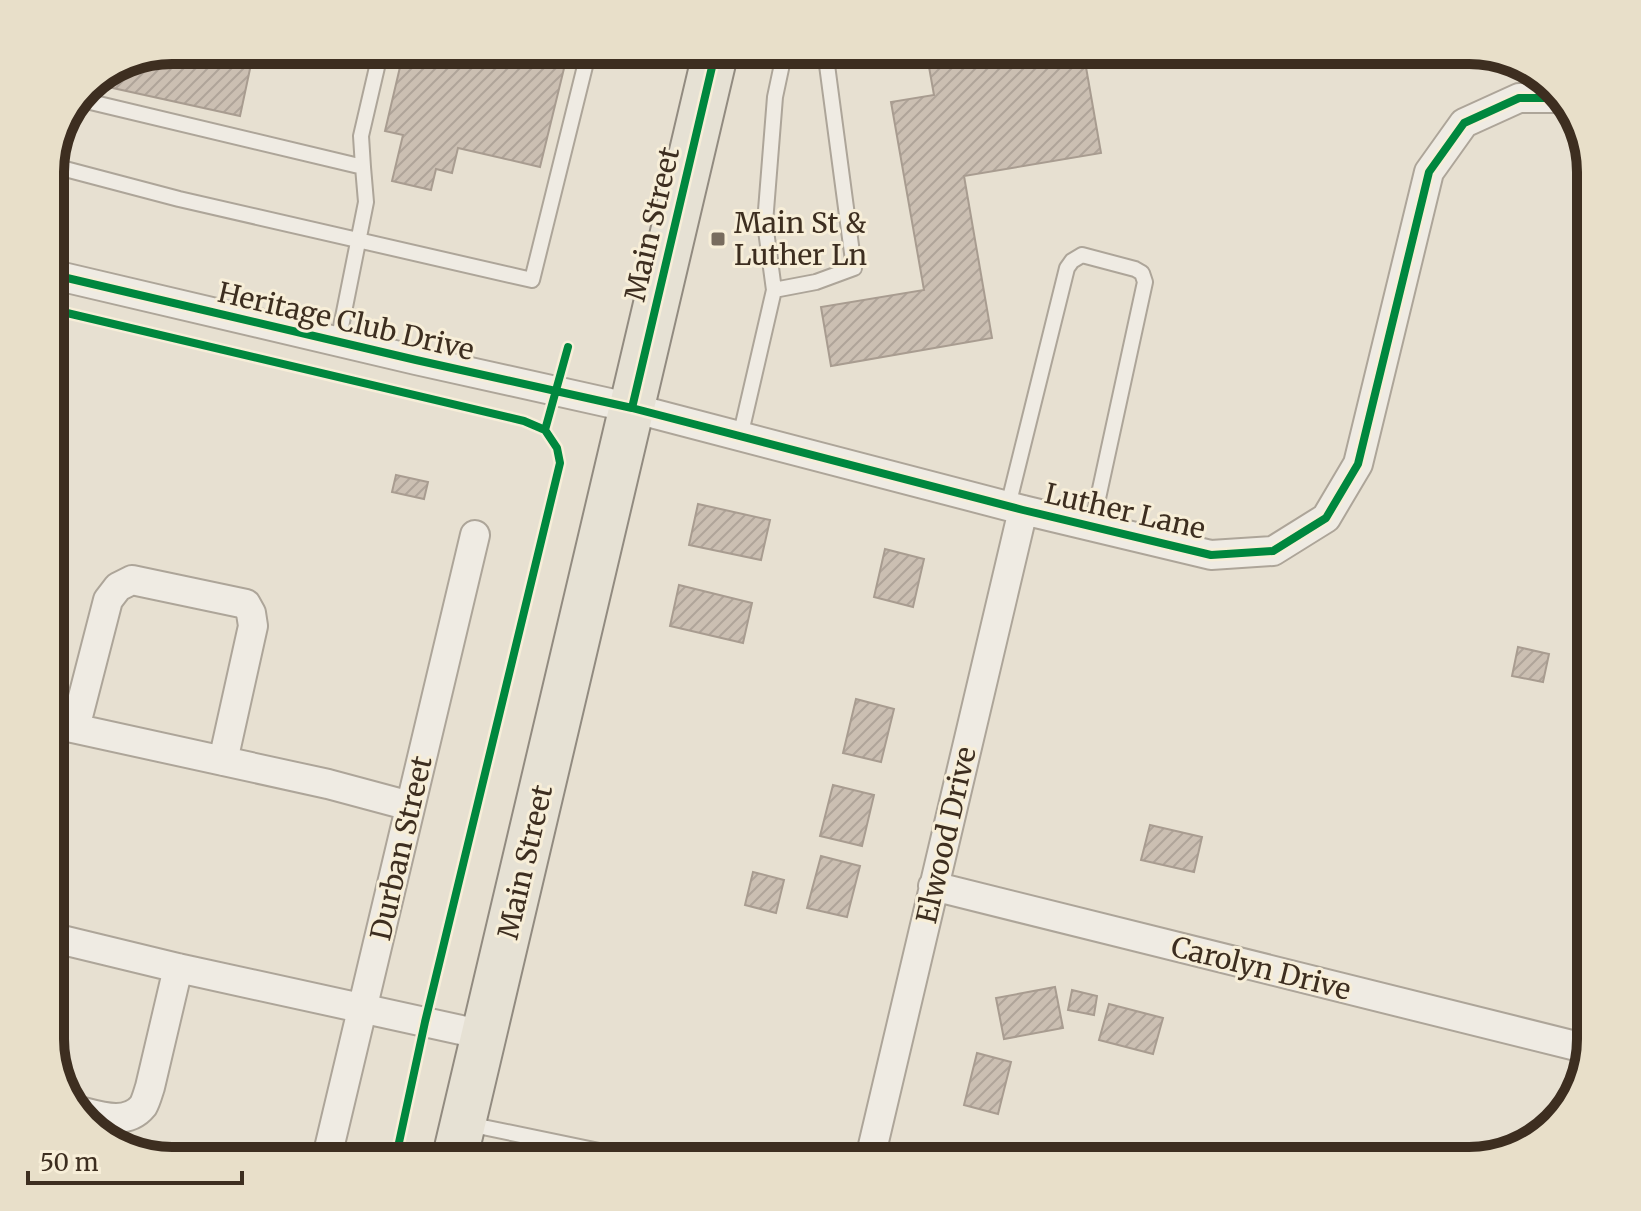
<svg xmlns="http://www.w3.org/2000/svg" width="1641" height="1211" font-family="Merriweather,serif">
	<defs>
		<pattern id="building-hatch" width="6" height="6" patternUnits="userSpaceOnUse" patternTransform="scale(2)"><rect width="6" height="6" fill="#cbbfb2"/><path d="M-1 1l2-2M0 6l6-6M5 7l2-2" fill="none" stroke="#afa499"/></pattern>
	</defs>
	<rect width="100%" height="100%" fill="#e7e0d1"/>
	<path fill="url(#building-hatch)" stroke="#a89c90" stroke-width="2" d="M172,50H254L240,116L90,83L91,81Z
		M404,50H561L568,52L540,167L458,148L452,173L436,169L431,190L392,181L403,135L385,131Z
		M926,50H1083L1101,153L964,176L992,338L831,366L821,307L924,290L891,102L934,95Z
		M396,475L428,482L424,499L392,492Z
		M698,504L770,520L761,560L689,545Z
		M885,549L924,559L913,607L874,597Z
		M679,585L752,603L743,643L670,626Z
		M1518,647L1549,654L1543,682L1512,676Z
		M856,699L894,709L881,762L843,753Z
		M833,785L874,795L862,846L820,836Z
		M1150,825L1202,837L1194,872L1141,860Z
		M821,856L860,866L847,917L807,908Z
		M753,872L784,880L776,913L745,905Z
		M1055,987L1063,1028L1004,1039L996,998Z
		M1072,990L1097,996L1094,1015L1068,1010Z
		M1109,1004L1163,1018L1153,1054L1099,1040Z
		M977,1053L1011,1062L998,1114L964,1105Z"/>
	<g fill="none" stroke-linecap="round" stroke-linejoin="round">
		<defs>
			<path id="lane" d="M82,100L363,167L366,202L338,342
				M50,165L179,199L532,280L589,50
				M363,167L361,136L381,50
				M774,290L765,223L775,97L785,50
				M740,437L774,290L816,282L854,268L825,50
				M1008,506L1067,268L1072,261L1082,255L1135,269L1142,273L1145,282L1092,526
				M468,1124L633,1158"/>
			<path id="street" d="M50,274L416,360L632,408L1023,510L1211,555L1273,551L1326,518L1358,464L1429,172L1464,123L1519,98H1561
				M50,723L328,784L410,806
				M75,728L108,600L118,587L132,580L246,604L251,613L253,626L223,761
				M933,886L1588,1049
				M50,937L178,968L484,1035
				M75,1110C97,1115 126,1127 143,1106C146,1101 148,1093 150,1087L178,968
				M326,1161L475,535
				M871,1161V1154L1023,510"/>
			<path id="primary" d="M454,1161L716,50"/>
		</defs>
		<use href="#lane" stroke="#ada599" stroke-width="18"/>
		<use href="#street" stroke="#ada599" stroke-width="32"/>
		<use href="#primary" stroke="#928b80" stroke-width="48"/>
		<use href="#lane" stroke="#efebe3" stroke-width="14"/>
		<use href="#street" stroke="#efebe3" stroke-width="28"/>
		<use href="#primary" stroke="#e6e1d4" stroke-width="44"/>
		<defs>
			<path id="cycleway" d="M50,274L416,360L632,408L1023,510L1211,555L1273,551L1326,518L1358,464L1429,172L1464,123L1519,98H1561
				M50,309L524,421L545,430
				M632,408L716,50
				M395,1161L425,1022L560,463L557,448L545,430L568,347"/>
		</defs>
		<use href="#cycleway" stroke="#f7eed8" stroke-width="13"/>
		<use href="#cycleway" stroke="#00873e" stroke-width="8"/>
	</g>
	<rect fill="#786c5e" stroke="#f7eed8" stroke-width="3" x="710" y="231" width="16" height="16" rx="4"/>
	<g text-anchor="middle" dominant-baseline="central" stroke-width="6" stroke-linejoin="round" paint-order="stroke">
		<g font-size="28" fill="#3d2e20" stroke="#f7eed8" text-anchor="start">
			<text x="734" y="223">Main St &amp;<tspan x="734" dy="32">Luther Ln</tspan></text>
		</g>
		<g font-size="28" fill="#3d2e20" stroke="#f7eed8">
			<text transform="translate(652 224) rotate(-77)">Main Street</text>
			<text transform="translate(346 321) rotate(13)">Heritage Club Drive</text>
			<text transform="translate(1125 511) rotate(13)">Luther Lane</text>
			<text transform="translate(946 835) rotate(-77)">Elwood Drive</text>
			<text transform="translate(401 848) rotate(-77)">Durban Street</text>
			<text transform="translate(525 862) rotate(-77)">Main Street</text>
			<text transform="translate(1261 968) rotate(14)">Carolyn Drive</text>
		</g>
	</g>
	<path d="M0 0H1641V1211H0ZM172 64H1469A108 108 0 0 1 1577 172V1039A108 108 0 0 1 1469 1147H172A108 108 0 0 1 64 1039V172A108 108 0 0 1 172 64Z" fill="#e8dfc9" fill-rule="evenodd"/>
	<path fill="none" stroke="#3d2e20" stroke-width="10" d="M172 64H1469A108 108 0 0 1 1577 172V1039A108 108 0 0 1 1469 1147H172A108 108 0 0 1 64 1039V172A108 108 0 0 1 172 64Z"/>
	<path d="M28 1171v12h214v-12" fill="none" stroke="#3d2e20" stroke-width="4"/>
	<text x="40" y="1171" font-size="24" fill="#3d2e20" stroke="#f7eed8" stroke-width="6" paint-order="stroke">50 m</text>
</svg>
